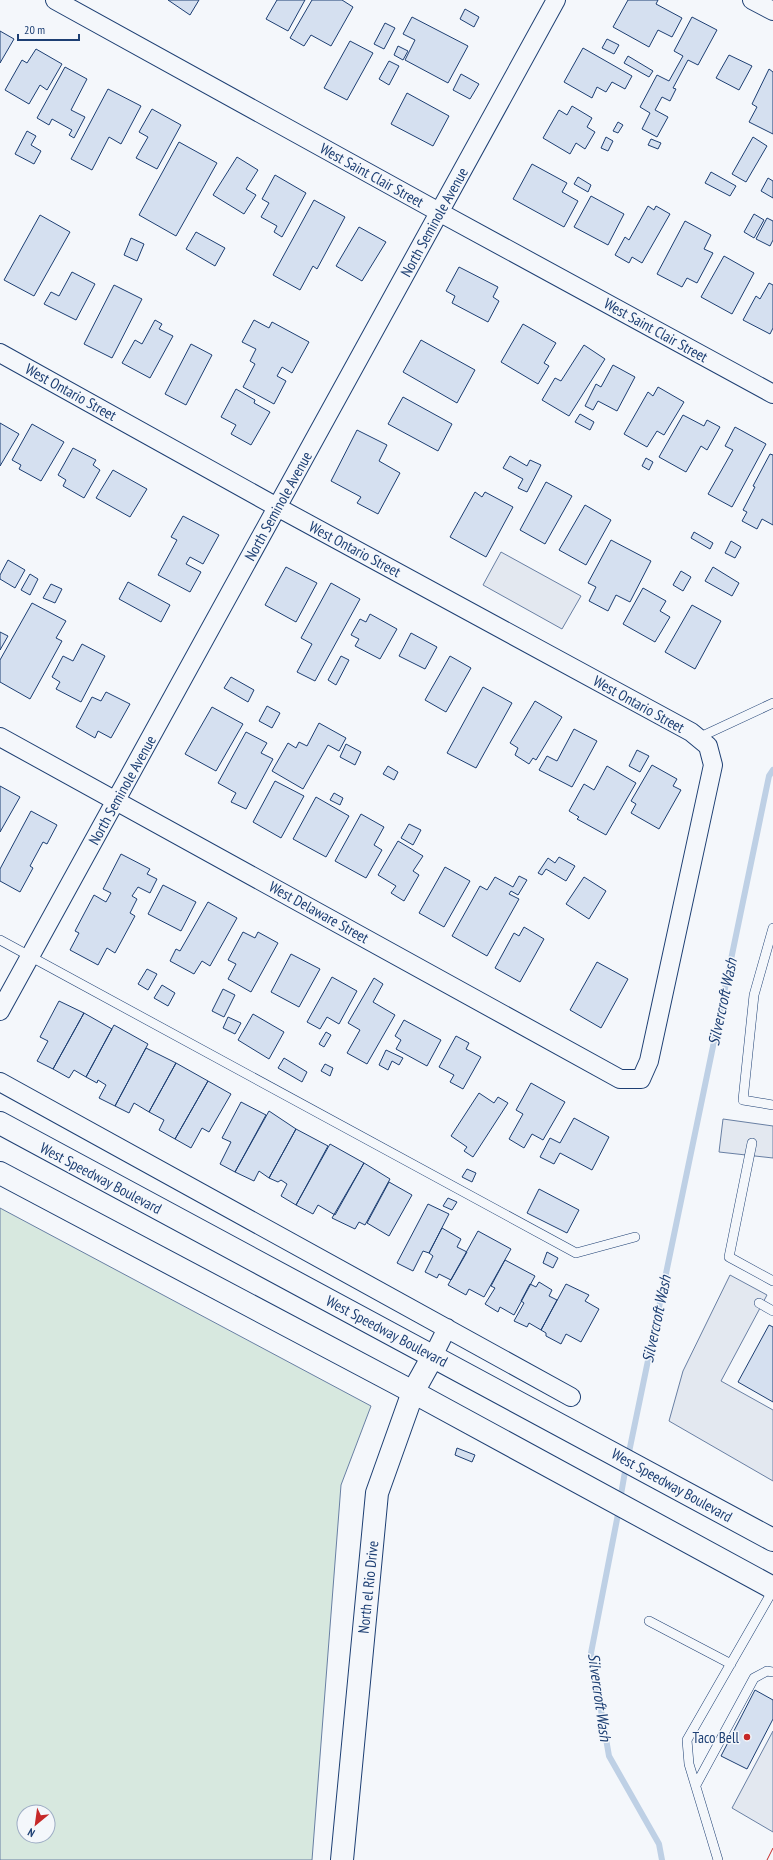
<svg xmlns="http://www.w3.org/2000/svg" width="773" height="1860" font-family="'PT Sans Narrow',sans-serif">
	<rect width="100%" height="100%" fill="#f4f7fb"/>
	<path fill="#d7e8df" stroke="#687fa3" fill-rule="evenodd" d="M0,1208L371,1406L341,1485L312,1860H0ZM24,1812H48V1836H24Z"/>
	<path fill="#e3e8f0" stroke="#687fa3" d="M501,552L581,596L562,629L483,585Z
		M723,1119L773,1126V1158L719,1152Z
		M730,1275L767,1295L721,1381L773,1410V1481L669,1421L683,1371Z
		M773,1731V1832L732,1808Z"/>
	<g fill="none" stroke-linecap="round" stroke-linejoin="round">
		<path stroke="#bed0e5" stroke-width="6" d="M628,1457L769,776L773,770
			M620,1500L626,1466
			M619,1509L591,1653L609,1756L659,1844L662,1860"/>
	</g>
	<path fill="#d5e0f0" stroke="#1d3f73" d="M168,0H199L190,15Z
		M277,0H305L288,31L266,19Z
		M312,0H342L353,7L331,46L311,35L304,46L290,38Z
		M628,0H658L656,4L682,18L672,37L658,30L649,47L613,27Z
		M465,9L479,17L474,27L460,19Z
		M412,17L468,46L448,83L405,60L415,40L403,34Z
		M692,17L717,30L698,65L688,60L673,88L676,89L670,101L662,97L655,110L668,117L657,137L642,129L650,113L640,107L657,75L669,81L683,56L674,51Z
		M385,23L395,28L384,49L374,44Z
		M0,31L14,39L0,63Z
		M607,39L619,45L614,54L602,48Z
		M350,41L373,53L347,100L324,88Z
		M398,46L408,51L403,60L394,55Z
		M583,48L632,76L625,89L612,82L606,92L597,87L592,98L564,82Z
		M36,49L62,64L47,90L40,85L29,104L5,90L22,60L27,63Z
		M729,55L752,66L739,90L716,78Z
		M628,56L653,71L649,77L624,63Z
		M389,61L399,66L389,85L379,79Z
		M65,67L87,79L71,110L85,117L74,138L69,135L72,130L52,119L49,125L37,118Z
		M769,69L773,72V134L749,122L757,107L752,104Z
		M461,74L479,84L470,99L453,90Z
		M108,89L141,106L121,144L109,137L92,170L71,159Z
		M407,93L449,116L433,146L391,124Z
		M572,106L592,118L587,127L595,132L585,149L576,143L570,154L543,138L559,110L567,115Z
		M152,109L181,125L157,169L136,158L148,137L139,132Z
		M618,122L623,125L618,133L613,131Z
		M27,131L36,136L31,145L41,151L34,164L15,154Z
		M606,137L613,141L608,151L601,148Z
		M753,137L767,146L746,182L732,174Z
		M651,139L661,143L658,149L648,145Z
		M179,142L217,163L176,236L139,215Z
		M237,157L258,170L246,189L256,195L244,214L213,195Z
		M532,164L567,183L562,192L578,201L564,227L513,199Z
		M711,172L736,186L730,196L705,183Z
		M275,175L306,193L282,237L274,232L277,226L261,217L269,203L262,199Z
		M578,177L591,185L588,192L574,184Z
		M768,178L773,181V198L761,191Z
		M591,196L624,214L608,245L574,227Z
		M314,200L345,217L317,269L313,266L300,290L273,275Z
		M648,206L654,210L656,206L670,214L642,263L632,257L629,263L615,255L625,237L629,240Z
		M754,214L764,220L754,238L744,232Z
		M40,215L70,232L34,296L4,280Z
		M767,218L773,221V240L770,246L756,239Z
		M685,221L711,235L704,249L713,253L697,283L687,278L682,287L657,274Z
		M359,227L386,242L362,281L336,266Z
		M196,232L225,248L215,266L186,249Z
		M131,238L144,244L137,261L124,255Z
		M724,256L754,273L732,314L701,297Z
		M459,267L498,287L493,297L499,301L488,322L452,303L455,296L446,291Z
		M72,272L95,284L76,320L44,304L51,292L59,296Z
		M769,283L773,285V328L770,334L743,320L756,296L760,299Z
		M114,285L142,299L112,358L84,344Z
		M155,320L162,324L159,329L173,336L150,378L122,363L135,340L142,344Z
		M254,320L269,328L272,322L309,342L292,373L282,367L277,376L286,381L274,404L243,387L255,364L250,361L256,349L242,342Z
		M523,324L556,343L544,363L549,366L538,384L501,362Z
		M421,340L475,370L457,403L403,372Z
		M191,344L212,355L186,405L165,394Z
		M584,345L605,359L569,416L542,400L555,378L561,381Z
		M613,365L635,377L617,411L598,401L593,410L585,406L596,384L601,387Z
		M658,387L684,402L664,435L657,431L647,447L624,434L648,392L653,396Z
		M236,389L255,400L254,403L270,412L251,445L231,434L236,425L221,417Z
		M403,397L452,424L438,451L388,424Z
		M580,414L594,422L590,430L575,422Z
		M683,415L704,426L707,420L720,427L707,450L701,446L686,472L659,457Z
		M0,423L19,434L0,466Z
		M32,424L64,442L41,481L19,469L21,465L12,460Z
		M735,427L766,444L732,507L708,494L733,450L725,446Z
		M357,430L387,445L379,461L400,473L378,514L357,503L361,497L331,481Z
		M73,448L96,460L93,465L100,470L84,498L63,486L66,480L58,475Z
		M770,454L773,455V525L762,519L757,529L742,521L747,512L743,510L755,487L753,486Z
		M510,456L527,466L530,460L541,465L527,492L518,488L523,479L503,468Z
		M646,458L653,462L649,470L642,466Z
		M113,470L147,489L130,517L96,498Z
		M546,482L572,496L545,544L520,530Z
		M475,492L482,497L485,492L513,507L486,557L450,537Z
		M585,505L611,520L586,565L559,550Z
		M183,516L219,535L203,564L190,557L186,564L201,572L190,592L158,575L177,540L171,537Z
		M694,532L713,543L710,549L691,538Z
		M611,540L651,561L630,602L616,595L608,611L589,601L596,587L588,583Z
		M731,541L741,547L735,558L725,553Z
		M8,560L25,570L15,588L0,579V575Z
		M286,567L317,583L296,622L265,605Z
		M713,567L739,583L732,596L705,581Z
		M681,571L691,577L683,591L673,585Z
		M30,574L38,579L30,595L21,590Z
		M128,582L170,605L161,622L119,599Z
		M331,583L360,599L315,681L297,672L312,644L301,638Z
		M51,584L62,589L55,603L43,598Z
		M643,588L666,601L660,611L670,617L655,642L623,624Z
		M32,603L66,621L56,638L62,641L30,699L0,682V660Z
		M692,605L721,621L695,669L665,652Z
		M370,614L397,629L380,659L355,646L359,639L351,635L360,619L366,622Z
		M0,632L8,636L0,650Z
		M411,633L437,647L425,669L399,656Z
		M82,644L105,656L81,702L56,689L60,682L52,677L63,656L73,661Z
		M341,656L349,660L336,685L328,680Z
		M450,656L471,668L446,712L425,700Z
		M231,677L254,690L248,702L224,688Z
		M483,687L512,703L476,768L447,753Z
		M106,692L130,704L111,738L98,731L95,738L76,727L92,697L101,701Z
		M535,701L562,717L536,760L533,758L529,764L515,755L518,748L510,743Z
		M267,706L280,713L272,728L259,721Z
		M212,707L243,724L216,771L185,754Z
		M319,723L346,738L339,751L328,745L303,789L272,771L288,743L296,748L299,742L307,746Z
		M574,729L597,741L572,787L539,770L547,756L557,761Z
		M246,732L267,743L261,753L273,759L246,809L231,802L236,793L218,783Z
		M346,744L361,752L355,765L340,757Z
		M637,750L649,756L640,772L629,766Z
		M652,765L677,779L673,786L681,790L659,829L631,813L636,804L631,801Z
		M388,766L398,772L394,780L383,774Z
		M607,766L636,783L606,835L577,819L579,817L569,811L584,784L594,790Z
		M275,781L304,796L281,838L253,822Z
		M0,786L20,797L0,832Z
		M334,793L343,798L340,805L330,800Z
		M316,797L349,816L326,857L293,839Z
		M31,811L57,825L47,844L43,842L30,866L33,868L20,892L0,881V869Z
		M361,814L384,827L374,845L382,850L366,878L335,861Z
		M409,824L421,830L413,845L401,838Z
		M398,841L423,856L413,871L419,875L404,901L391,893L396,886L378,875Z
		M121,854L150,869L147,874L157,879L150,893L138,887L132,896L137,899L130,913L135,916L115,953L107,948L98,965L70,950L79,933L75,931L94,895L106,902L111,893L103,889Z
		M559,857L575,866L566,881L546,869L542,875L538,873L548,858L555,863Z
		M445,867L470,881L444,927L419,913Z
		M519,876L527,880L518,895L511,891L509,894L519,899L487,956L452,936L480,886L487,890L495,877L513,887Z
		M584,877L606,891L589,919L566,904Z
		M163,885L196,902L181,931L148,914Z
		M208,902L237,918L210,966L202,961L194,974L170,961L176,949L180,951Z
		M524,927L544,939L520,982L495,968L514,933L519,936Z
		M243,932L255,938L258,932L278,943L251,992L228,979L236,964L228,960Z
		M291,954L320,969L299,1007L271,992Z
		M597,962L628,979L601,1028L570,1010Z
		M147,969L157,974L148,990L138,984Z
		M332,977L357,991L339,1024L327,1017L320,1029L307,1022Z
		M374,978L383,984L373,1002L395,1015L367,1064L347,1053L360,1030L348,1023Z
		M162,985L175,993L168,1006L154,998Z
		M223,989L235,995L224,1017L212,1011Z
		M59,1001L84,1013L53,1069L37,1061L48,1041L40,1037Z
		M84,1013L112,1029L86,1077L74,1070L69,1078L53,1069Z
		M253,1014L284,1032L269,1059L238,1040Z
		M228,1017L241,1023L235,1034L223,1028Z
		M404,1020L441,1040L427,1066L396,1049L401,1040L395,1036Z
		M114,1025L148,1044L115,1106L99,1098L106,1085L98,1080L97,1083L86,1077Z
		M326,1032L331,1035L324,1047L319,1044Z
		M456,1036L469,1043L466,1049L481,1057L463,1089L450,1082L454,1075L439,1067Z
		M146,1048L176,1063L149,1112L134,1103L129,1113L115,1106Z
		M386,1050L403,1058L399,1065L392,1061L388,1070L379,1065Z
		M284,1058L307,1072L302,1082L278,1068Z
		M176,1063L208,1081L175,1139L159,1130L164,1120L149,1112Z
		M325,1064L333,1068L330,1076L321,1071Z
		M208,1081L231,1094L209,1132L202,1128L191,1148L175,1139Z
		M531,1083L565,1102L543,1140L532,1134L524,1148L509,1139L523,1114L516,1110Z
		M479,1093L494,1103L498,1097L508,1103L473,1157L464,1151L467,1147L451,1136Z
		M241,1102L266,1115L235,1172L220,1164L231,1142L222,1138Z
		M269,1111L296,1129L269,1178L259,1171L254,1181L235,1172Z
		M574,1118L609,1137L592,1170L560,1153L554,1164L540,1157L550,1138L560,1143Z
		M296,1129L328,1146L296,1205L281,1196L287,1184L281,1180L278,1182L269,1178Z
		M330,1144L364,1163L335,1215L318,1205L313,1214L296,1205Z
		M364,1163L390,1179L365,1225L359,1222L355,1229L332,1218Z
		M467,1169L476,1173L472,1182L462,1177Z
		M389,1182L412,1195L389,1236L367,1223Z
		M539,1189L579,1210L567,1233L527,1213Z
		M448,1198L457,1202L452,1210L443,1206Z
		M428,1204L449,1214L429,1253L423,1251L413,1271L397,1263Z
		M442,1228L461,1239L457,1247L467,1252L451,1280L439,1274L437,1278L425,1272L433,1256L429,1253Z
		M478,1231L511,1249L484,1297L469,1289L466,1295L448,1285Z
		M547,1252L558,1258L553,1268L543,1263Z
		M505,1260L535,1276L514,1315L500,1307L498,1312L485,1304L495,1288L491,1286Z
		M539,1282L552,1290L549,1296L557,1300L541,1330L529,1323L527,1327L514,1321L524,1303L521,1301L530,1284L536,1287Z
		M566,1284L589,1295L585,1301L599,1309L581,1342L566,1334L561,1344L546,1336V1333L541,1330Z
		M769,1325L773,1327V1402L738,1382Z
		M457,1448L475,1455L472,1462L455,1455Z
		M755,1690L773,1700V1719L747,1769L721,1756Z"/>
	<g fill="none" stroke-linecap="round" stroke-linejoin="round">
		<defs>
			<path id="service" d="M698,738L773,703
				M773,928L754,995L743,1100L773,1105
				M0,940L576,1253L635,1237
				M752,1143L729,1257L773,1281
				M759,1303L773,1311
				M649,1621L731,1664
				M696,1785L754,1678L767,1671L773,1672
				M718,1860L689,1764L687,1740L773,1590"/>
			<path id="minor" d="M55,0L439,212L773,394
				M752,0L773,11
				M0,353L277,507L691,732L708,746L713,765L649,1061L641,1079H620L0,737
				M0,1011L556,0
				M0,1082L571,1397
				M433,1356L447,1328"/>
			<path id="tertiary" d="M342,1860L377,1493L413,1392L433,1356"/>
			<path id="secondary" d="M0,1123L773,1540
				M0,1173L413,1392L773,1588"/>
		</defs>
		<use href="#service" stroke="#1d3f73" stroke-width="10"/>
		<use href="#minor" stroke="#1d3f73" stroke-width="20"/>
		<use href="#tertiary" stroke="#1d3f73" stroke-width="24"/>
		<use href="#secondary" stroke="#1d3f73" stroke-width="24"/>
		<use href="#service" stroke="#f4f7fb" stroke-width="9"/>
		<use href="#minor" stroke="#f4f7fb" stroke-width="18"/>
		<use href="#tertiary" stroke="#f4f7fb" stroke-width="22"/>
		<use href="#secondary" stroke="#f4f7fb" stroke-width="22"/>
		<path stroke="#c62828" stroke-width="1" stroke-dasharray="14 3 2 3" stroke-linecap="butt" d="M767,1860L773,1848"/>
	</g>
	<circle fill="#c62828" stroke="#f4f7fb" stroke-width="1.5" cx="747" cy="1737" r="4"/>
	<g text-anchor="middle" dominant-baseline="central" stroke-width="3" stroke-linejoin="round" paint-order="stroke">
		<g font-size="15" fill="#1d3f73" stroke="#f4f7fb">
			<text transform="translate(372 175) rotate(29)">West Saint Clair Street</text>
			<text transform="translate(434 222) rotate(-61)">North Seminole Avenue</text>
			<text transform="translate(656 330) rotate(29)">West Saint Clair Street</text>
			<text transform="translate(71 392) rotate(29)">West Ontario Street</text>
			<text transform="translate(278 506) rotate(-61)">North Seminole Avenue</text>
			<text transform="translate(355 549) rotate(28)">West Ontario Street</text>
			<text transform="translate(639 704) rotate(29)">West Ontario Street</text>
			<text transform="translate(122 790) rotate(-61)">North Seminole Avenue</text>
			<text transform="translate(319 912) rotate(29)">West Delaware Street</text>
			<text transform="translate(101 1178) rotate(28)">West Speedway Boulevard</text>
			<text transform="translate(387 1331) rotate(28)">West Speedway Boulevard</text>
			<text transform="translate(672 1485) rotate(29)">West Speedway Boulevard</text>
			<text transform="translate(368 1587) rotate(-84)">North el Rio Drive</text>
		</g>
		<g font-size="15" fill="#1d3f73" stroke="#f4f7fb" text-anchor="end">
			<text x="739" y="1737">Taco Bell</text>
		</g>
		<g font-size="16" font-style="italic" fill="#1d3f73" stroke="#f4f7fb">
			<text transform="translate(722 1002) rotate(-78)">Silvercroft Wash</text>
			<text transform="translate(656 1319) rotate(-78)">Silvercroft Wash</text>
			<text transform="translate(600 1697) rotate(82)">Silvercroft Wash</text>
		</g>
	</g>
	<g transform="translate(36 1824) rotate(209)"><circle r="19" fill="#f4f7fb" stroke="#9eadc5"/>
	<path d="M0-3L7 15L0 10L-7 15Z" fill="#c62828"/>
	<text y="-6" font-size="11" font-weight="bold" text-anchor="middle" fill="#1d3f73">N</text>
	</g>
	<path d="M18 34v6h61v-6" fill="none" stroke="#1d3f73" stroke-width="2"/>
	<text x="24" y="34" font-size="12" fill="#1d3f73" stroke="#f4f7fb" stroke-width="3" paint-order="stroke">20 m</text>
</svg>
